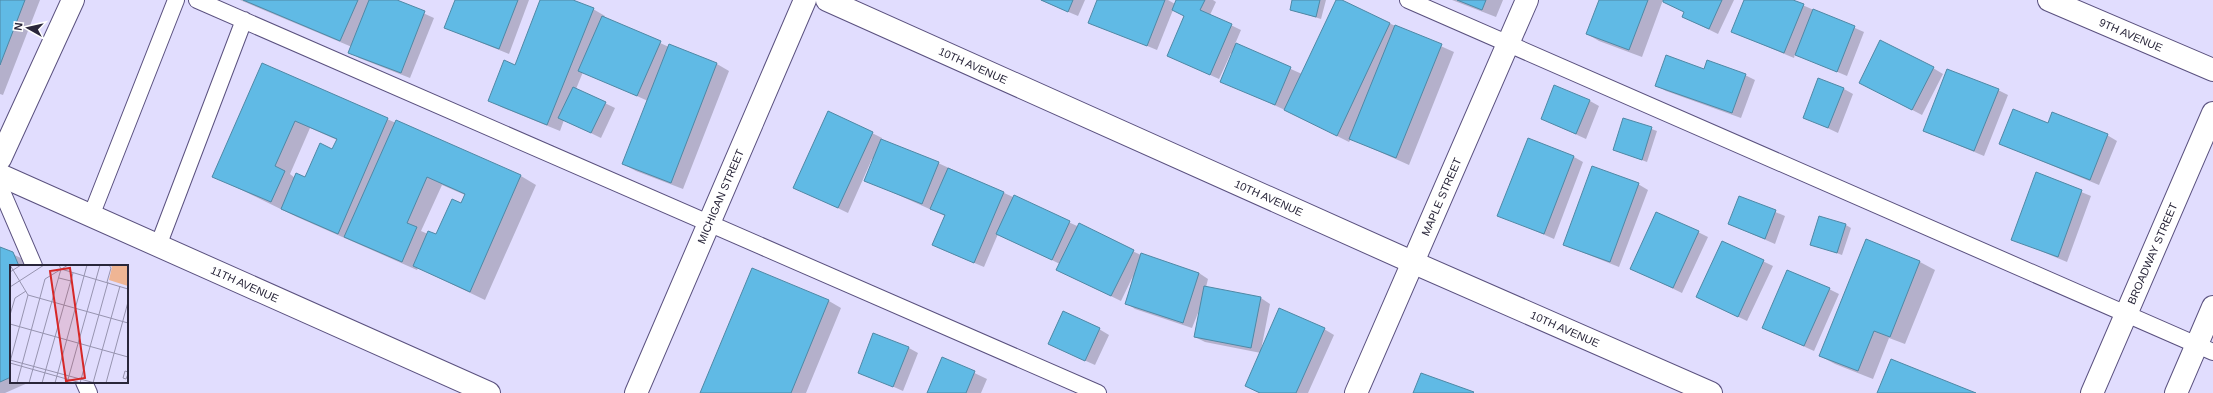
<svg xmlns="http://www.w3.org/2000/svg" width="2213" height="393" font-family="Arial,sans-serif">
	<rect width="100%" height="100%" fill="#e1ddfe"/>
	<path fill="#0003" fill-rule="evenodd" d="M0,0H40L3,95L0,94Z
		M240,0H394L434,18L410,78L359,58L350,52L352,47Z
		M456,0H529L509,54L445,28Z
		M542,0H570L593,9L605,16L604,18L669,47V46L717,64L729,71L683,189L636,171L623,164L648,101L583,72L576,89L615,108L601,138L564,120L560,131L501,107L489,100L515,66Z
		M1040,0H1085L1078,16Z
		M1098,0H1168L1175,4L1177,0H1213L1216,2L1210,15L1241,30L1235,44L1302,74L1337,0L1454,52L1409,165L1351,139L1349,142L1285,110L1221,81L1233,53H1231L1219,79L1168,56L1184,16L1173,10L1157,50L1089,22Z
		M1293,0H1326L1321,19L1291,10Z
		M1452,0H1503L1496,17Z
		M1600,0H1734L1718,34L1683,17L1689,13L1663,0L1642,57L1599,41L1587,34Z
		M1745,0H1791L1864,32L1847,76L1795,54L1794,58L1733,32Z
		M262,64L396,123L397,121L521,176L536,185L485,300L418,268L417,270L297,217L213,176ZM310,128L337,140L333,150L305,178H295L290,174ZM442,185L465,195L461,204L437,236L428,234L421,231Z
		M1933,68L1943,74L1922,115L1870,88Z
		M1705,70L1745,75L1755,80L1741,118L1666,91L1657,86Z
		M1844,89L1853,94L1838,133L1804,117Z
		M1998,90L2008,95L1984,156L1924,131Z
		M1590,101L1599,106L1586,139L1542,119Z
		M1624,119L1657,131L1647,162L1614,150Z
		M2048,124L2107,135L2117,141L2099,185L2000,144Z
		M872,133L882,138L881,140L938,163L1141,255L1199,273L1208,279L1206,287L1261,298L1270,304L1261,350L1324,329L1334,335L1308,393H1260L1246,386L1261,353L1205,342L1195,337L1202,303L1192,328L1135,309L1126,303L1133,276L1121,301L1067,275L1060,264L998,234L984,267L943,250L945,216L865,180L874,160L872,159L848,213L794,187Z
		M1574,157L1583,162L1554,239L1499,215Z
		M2037,174L2091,196L2067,262L2012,239Z
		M1638,184L1648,190L1619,267L1564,245Z
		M1740,197L1785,216L1775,244L1729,224Z
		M1846,225L1851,228L1842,255L1811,244Z
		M1698,232L1708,237L1682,293L1632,269Z
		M1866,240L1920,262L1935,270L1905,344L1889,338L1873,379L1835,364L1820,356Z
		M1723,242L1773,266L1747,321L1697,297Z
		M0,248L27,261L29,266H11V382H30L5,393H0Z
		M752,270L829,301L841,308L806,393H701Z
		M1829,289L1839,294L1814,351L1763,328Z
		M1099,329L1109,335L1095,365L1059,349Z
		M909,348L918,353L903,391L860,372Z
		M943,358L987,379L981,393H928Z"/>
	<path fill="#60bae5" stroke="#4f88a5" d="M0,0H25L0,65Z
		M243,0H358L340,41Z
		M369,0H397L425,11L401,73L348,53Z
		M455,0H518L499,49L444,28Z
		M540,0H573L594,8L547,125L488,101L504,60L515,65Z
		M1041,0H1073L1068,12Z
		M1097,0H1165L1147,46L1088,23Z
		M1176,0H1205L1200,10L1232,24L1210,75L1167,56L1184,16L1172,10Z
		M1292,0H1320L1316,17L1290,10Z
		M1336,0H1342L1390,23L1337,136L1284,110Z
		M1457,0H1486L1482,10Z
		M1599,0H1648L1629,50L1586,34Z
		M1663,0H1722L1709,29L1682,17L1684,12L1663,2Z
		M1744,0H1793L1804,4L1784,53L1731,32Z
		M1813,9L1855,26L1837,72L1795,55Z
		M602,16L661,41L637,96L578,71Z
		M1395,25L1442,44L1396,158L1349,139Z
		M1880,40L1934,67L1912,110L1859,83Z
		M1236,43L1291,67L1275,105L1220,82Z
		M669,44L717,63L671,183L622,164Z
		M1666,55L1704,69L1707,60L1746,74L1732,113L1655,86Z
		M262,63L388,118L338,234L281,209L296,173L305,177L320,143L332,149L337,139L295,121L275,166L285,171L271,202L212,177Z
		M1947,69L1999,89L1974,151L1923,131Z
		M1818,78L1844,88L1828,128L1803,118Z
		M1554,85L1590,100L1576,134L1541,119Z
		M573,87L606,102L591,133L558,118Z
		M2013,109L2048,123L2052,112L2108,134L2090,180L1999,144Z
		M828,111L873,132L838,208L793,188Z
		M1623,118L1652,127L1642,160L1613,150Z
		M396,120L521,175L470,292L413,266L428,231L436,234L452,199L461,203L465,194L427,177L407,223L417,227L402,262L344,237Z
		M1528,138L1574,156L1544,234L1497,216Z
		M881,139L939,162L922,204L864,181Z
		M1592,166L1639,183L1610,262L1563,245Z
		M948,168L1004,192L974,263L932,245L945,215L930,209Z
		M2036,172L2082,190L2058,257L2011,240Z
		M1014,195L1070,221L1052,260L996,234Z
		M1739,196L1776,210L1765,239L1728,224Z
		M1656,212L1699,231L1673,288L1630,269Z
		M1819,216L1846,224L1837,253L1810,245Z
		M1079,223L1134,250L1111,296L1056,270Z
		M1866,239L1920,261L1890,337L1874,331L1858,371L1819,356Z
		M1722,241L1764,260L1738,317L1696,297Z
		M0,247L13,252L19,266H11V377L0,382Z
		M1141,253L1199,273L1183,323L1125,304Z
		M752,268L829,300L791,393H700Z
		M1787,270L1830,288L1804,346L1762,328Z
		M1204,286L1261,297L1251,348L1194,337Z
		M1279,308L1325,328L1296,393H1260L1245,386Z
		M1063,311L1100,328L1085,361L1048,344Z
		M873,333L909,347L893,387L858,373Z
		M942,357L975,371L966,393H927Z
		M1891,359L1976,393H1877Z
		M1421,373L1474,392L1473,393H1413Z"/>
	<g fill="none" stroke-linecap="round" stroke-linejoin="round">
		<defs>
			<path id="lane" d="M197,0L1098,393
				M1408,0L2213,352
				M0,187L34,266
				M91,216L176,0
				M158,246L244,20
				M84,382L89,393"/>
			<g id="street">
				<path id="s1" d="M827,0L1412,262L1711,393"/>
				<path id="s2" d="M2049,0L2213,70"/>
				<path d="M0,159L73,0"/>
				<path id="s3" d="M0,175L489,393"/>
				<path id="s4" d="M636,393L805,0"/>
			</g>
			<g id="secondary">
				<path id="s5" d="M1356,393L1527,0"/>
				<path id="s6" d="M2092,393L2213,113"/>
				<path d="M2176,393L2213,307"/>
			</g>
		</defs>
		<use href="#lane" stroke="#5a517f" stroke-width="18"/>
		<use href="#street" stroke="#5a517f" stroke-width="24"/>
		<use href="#secondary" stroke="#5a517f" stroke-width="24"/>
		<use href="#lane" stroke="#fff" stroke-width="16"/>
		<use href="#street" stroke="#fff" stroke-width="22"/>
		<use href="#secondary" stroke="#fff" stroke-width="22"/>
	</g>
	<g text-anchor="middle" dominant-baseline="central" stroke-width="3.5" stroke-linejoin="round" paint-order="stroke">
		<g font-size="11" fill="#29263a" stroke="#fff">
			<text stroke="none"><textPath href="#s2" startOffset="89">9TH AVENUE</textPath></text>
			<text stroke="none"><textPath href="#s1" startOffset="160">10TH AVENUE</textPath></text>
			<text stroke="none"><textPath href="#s5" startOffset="214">MAPLE STREET</textPath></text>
			<text stroke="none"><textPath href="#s4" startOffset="214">MICHIGAN STREET</textPath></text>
			<text stroke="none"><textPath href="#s1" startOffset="484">10TH AVENUE</textPath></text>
			<text stroke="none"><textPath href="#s6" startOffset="152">BROADWAY STREET</textPath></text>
			<text stroke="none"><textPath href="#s3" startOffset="268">11TH AVENUE</textPath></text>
			<text stroke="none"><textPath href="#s1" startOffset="808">10TH AVENUE</textPath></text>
		</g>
	</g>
	<g transform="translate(10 265)">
		<rect width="118" height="118" fill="#e1ddfe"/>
		<path d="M100,0H118V21L99,15L102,2Z" fill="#efb594"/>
		<path fill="none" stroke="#9794b0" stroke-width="1" d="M51,4L118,24M0,7L11,0M49,13L61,16M97,17L101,3L99,0M0,22L34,0M18,30L118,58M0,50L5,33L16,26M0,59L118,92M0,95L85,118M0,97L18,30L0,0M0,98L71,118M118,107L115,106L113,113L116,114L118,109M7,118L35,14L58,0M19,118L51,4L49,0M32,118L63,8M45,118L77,0M57,118L90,0M70,118L98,17M83,118L110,21M96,118L118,37"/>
		<path fill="#d62828" fill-opacity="0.15" stroke="#d62828" stroke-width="2" d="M60,3L75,113L56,116L40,6Z"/>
		<rect width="118" height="118" fill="none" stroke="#29263a" stroke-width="2"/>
	</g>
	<g transform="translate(28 28) rotate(278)" stroke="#ffffff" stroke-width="3" paint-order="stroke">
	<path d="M0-3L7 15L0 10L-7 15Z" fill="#29263a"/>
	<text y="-6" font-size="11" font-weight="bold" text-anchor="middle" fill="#29263a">N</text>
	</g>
</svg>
